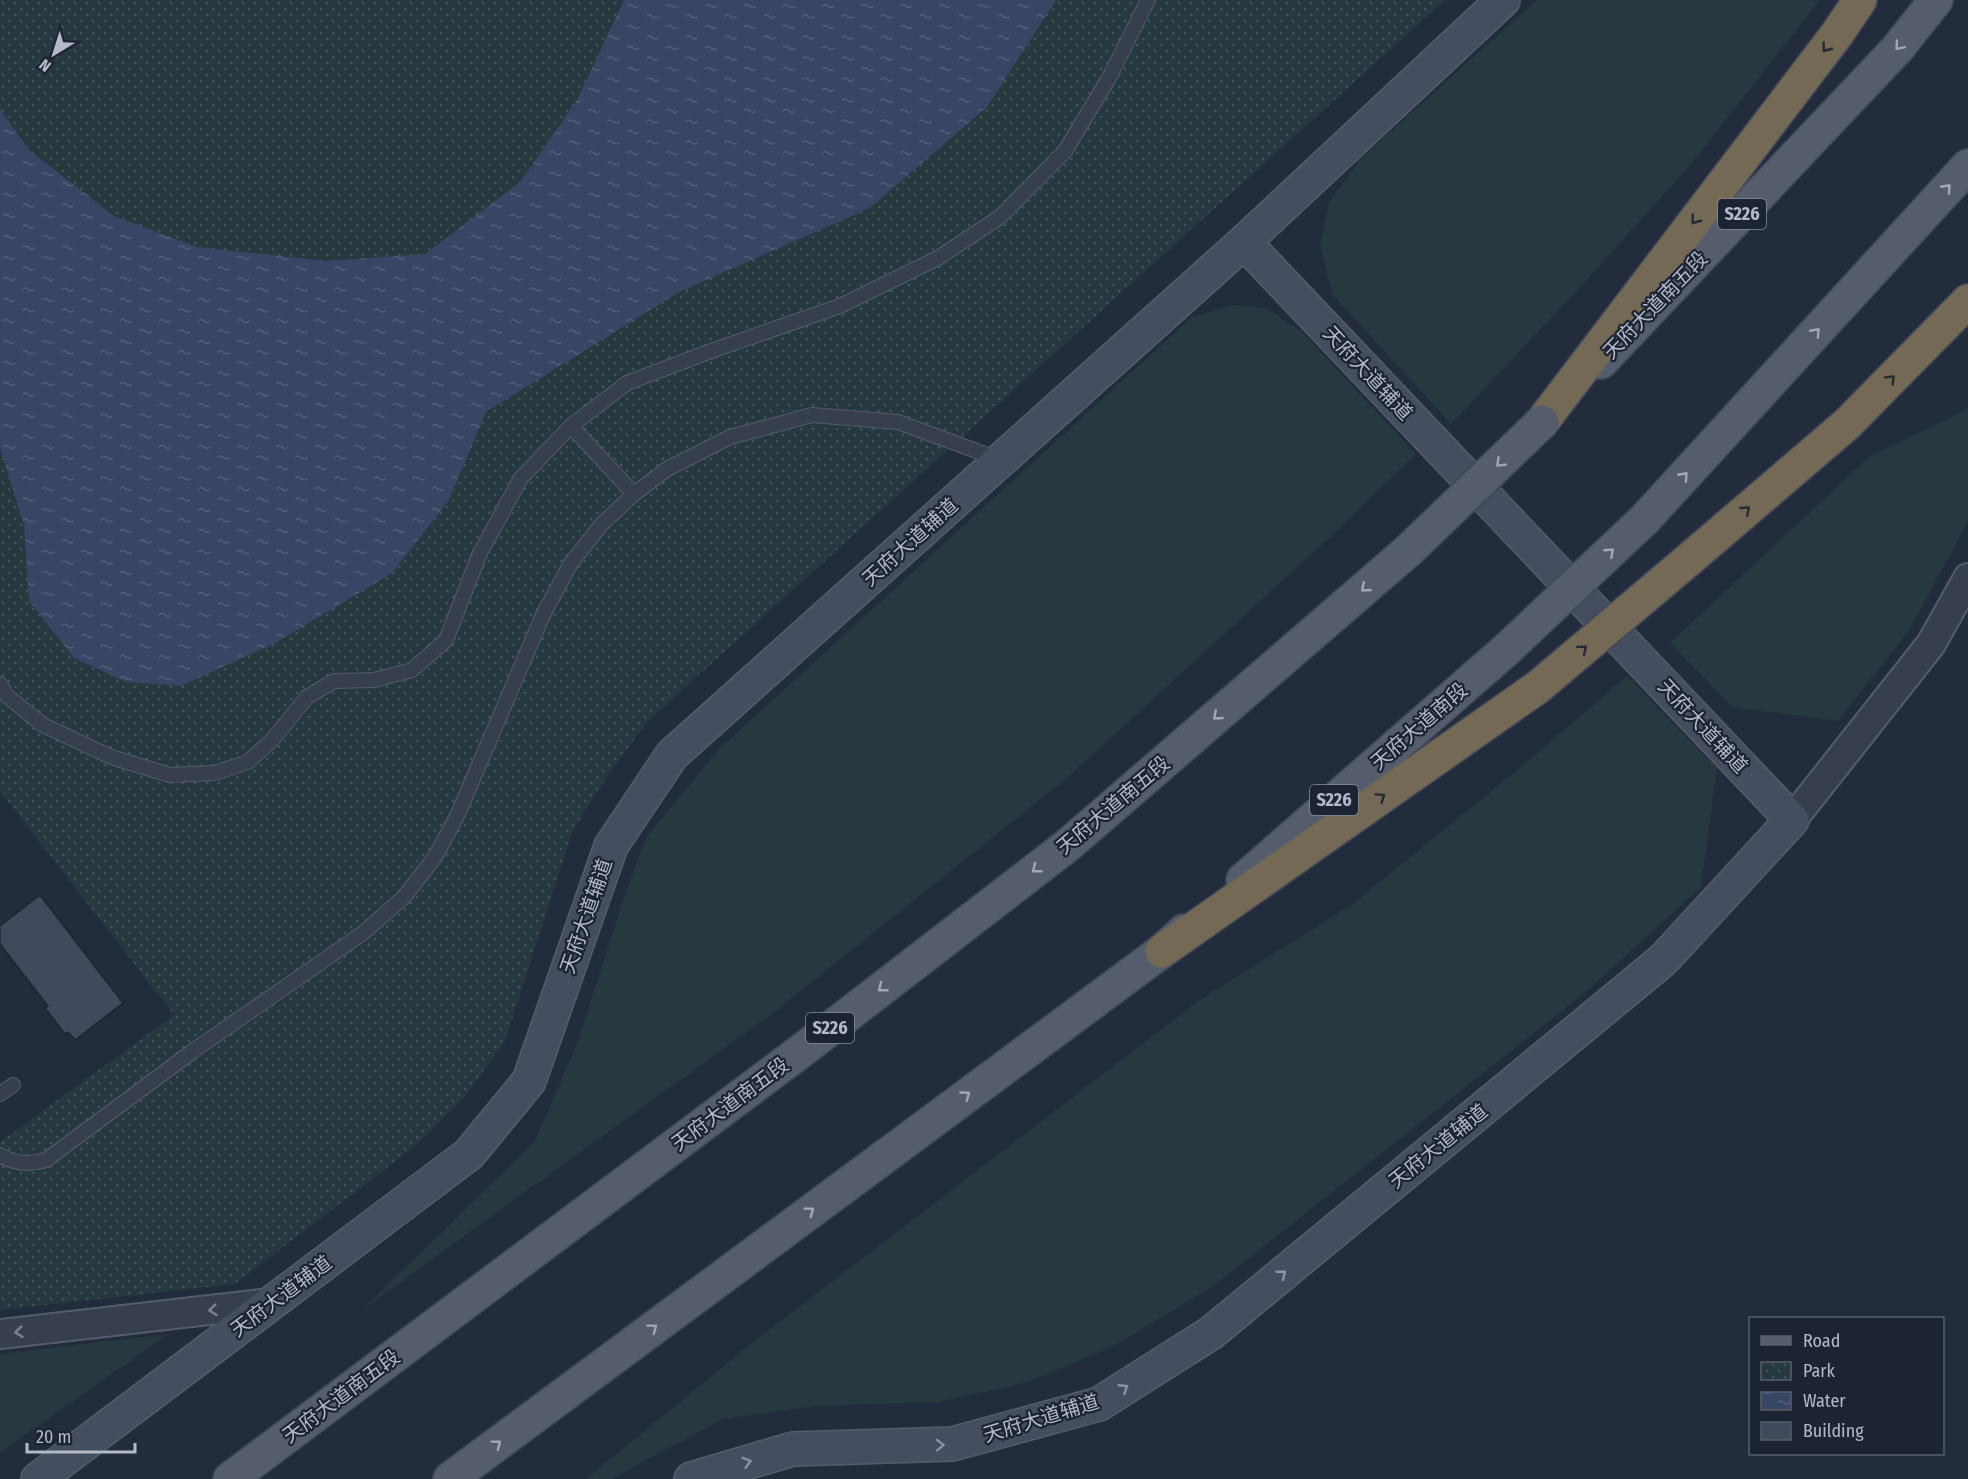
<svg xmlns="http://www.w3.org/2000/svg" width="1968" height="1479" font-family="'Fira Sans Condensed','Noto Sans SC',sans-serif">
	<defs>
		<pattern id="park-dots" width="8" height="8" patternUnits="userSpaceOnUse" patternTransform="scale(1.5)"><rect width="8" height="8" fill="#25393e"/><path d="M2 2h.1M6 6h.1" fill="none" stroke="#425458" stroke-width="1.8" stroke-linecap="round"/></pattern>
		<pattern id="water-ripples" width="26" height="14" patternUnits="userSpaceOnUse" patternTransform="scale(1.5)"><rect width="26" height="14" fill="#374664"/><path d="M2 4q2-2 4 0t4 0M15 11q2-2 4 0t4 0" fill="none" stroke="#525f79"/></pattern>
	</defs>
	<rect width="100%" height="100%" fill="#232c3d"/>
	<path fill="#25393e" d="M1537,0H1820L1692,163L1574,294L1451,424L1332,294L1320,243L1329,202L1362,157Z
		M1233,305L1266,308L1302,332L1416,454L1328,539L1067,778L773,1013L362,1310L535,1141L578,1041L625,894L647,836L719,749L1192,317Z
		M1968,407V521L1909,631L1838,721L1732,707L1670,643L1869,457L1963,411Z
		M1627,676L1717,768L1701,887L1586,992L1212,1287L1114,1346L1028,1382L939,1402L816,1406L722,1419L612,1479H586L752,1343L1201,999L1350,906L1521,767Z
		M168,1334L0,1453V1354Z"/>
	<path fill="url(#park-dots)" d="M0,0H1445L648,721L605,779L573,830L505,1041L468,1093L414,1147L235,1284L0,1310V1142L174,1015L0,791Z"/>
	<path fill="url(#water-ripples)" d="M624,0H1056L987,107L870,208L679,292L486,412L448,502L391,574L275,643L181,686L126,682L74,658L29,601L24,525L0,448V109L29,150L114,216L197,247L327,261L425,254L520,182L577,100Z"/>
	<path fill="#3f4a5c" stroke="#1e2534" stroke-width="1.5" d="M40,895L123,1003L75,1040L68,1032L65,1034L45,1008L48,1006L0,944V926Z"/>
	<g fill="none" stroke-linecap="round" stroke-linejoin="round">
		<defs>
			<path id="lane" d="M571,426L634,494
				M0,684L7,696L43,725L111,757L170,775L215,773L248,762L273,739L307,697L334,681L374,680L412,670L446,640L480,553L521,478L571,426L627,383L711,351L840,306L938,258L1000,217L1065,151L1109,78L1148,0
				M0,1094L13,1085
				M0,1155C15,1164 29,1165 46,1160L193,1051L363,933L404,897L435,857L458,814L543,615L571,563L601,525L634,494L667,469L730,437L812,415L898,422L1001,460"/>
			<path id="street" d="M1792,820L1931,644L1968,578
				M0,1334L271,1303"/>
			<path id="secondary" d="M1244,242L1503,0
				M38,1479L469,1154L529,1081L611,846L672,755L1244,242L1792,820L1663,960L1211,1333L1099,1404L952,1444L793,1449L691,1479"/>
			<path id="primary" d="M1601,362L1897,49L1936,0
				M1645,519L1968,166
				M1243,880L1506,650
				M230,1479L801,1051L1068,845L1409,550
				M450,1479L1162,951L1184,931"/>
			<path id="highway" d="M1542,422L1837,34L1860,0
				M1686,562L1847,424L1968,301
				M1162,951L1538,687"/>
		</defs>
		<use href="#lane" stroke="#555c6b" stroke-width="16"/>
		<use href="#street" stroke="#555c6b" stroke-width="32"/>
		<use href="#secondary" stroke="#555c6b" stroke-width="36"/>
		<use href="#primary" stroke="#404756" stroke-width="36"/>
		<use href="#highway" stroke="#424958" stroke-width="36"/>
		<use href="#lane" stroke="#373e4d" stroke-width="14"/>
		<use href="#street" stroke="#373e4d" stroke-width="28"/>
		<use href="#secondary" stroke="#454d60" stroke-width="33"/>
		<use href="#primary" stroke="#555d6d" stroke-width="33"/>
		<use href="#highway" stroke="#736954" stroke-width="33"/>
		<defs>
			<path id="primary-bridge" d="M1409,550L1542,422
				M1506,650L1645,519"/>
			<path id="highway-bridge" d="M1538,687L1686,562"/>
		</defs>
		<use href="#primary-bridge" stroke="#404756" stroke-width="36" stroke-linecap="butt"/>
		<use href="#highway-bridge" stroke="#424958" stroke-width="36" stroke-linecap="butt"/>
		<use href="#primary-bridge" stroke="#555d6d" stroke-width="33"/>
		<use href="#highway-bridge" stroke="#736954" stroke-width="33"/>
	</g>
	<defs><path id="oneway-chevron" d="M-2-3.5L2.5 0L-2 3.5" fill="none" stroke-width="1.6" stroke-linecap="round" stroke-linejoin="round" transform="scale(1.5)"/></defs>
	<g stroke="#a0a7b6">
		<use href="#oneway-chevron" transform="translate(1899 46) rotate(130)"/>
		<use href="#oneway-chevron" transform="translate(1947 188) rotate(-48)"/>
		<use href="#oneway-chevron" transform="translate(1816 332) rotate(-48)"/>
		<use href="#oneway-chevron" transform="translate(1500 463) rotate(136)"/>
		<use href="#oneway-chevron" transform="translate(1684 476) rotate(-48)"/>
		<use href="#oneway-chevron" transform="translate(1610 552) rotate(-43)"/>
		<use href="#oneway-chevron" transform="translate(1365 588) rotate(139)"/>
		<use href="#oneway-chevron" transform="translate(1217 716) rotate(139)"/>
		<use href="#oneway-chevron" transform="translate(1036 869) rotate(142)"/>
		<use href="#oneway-chevron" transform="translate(882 988) rotate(142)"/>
		<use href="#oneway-chevron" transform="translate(966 1095) rotate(-36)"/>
		<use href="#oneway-chevron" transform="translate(810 1211) rotate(-37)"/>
		<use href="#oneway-chevron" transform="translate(653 1328) rotate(-37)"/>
		<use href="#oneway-chevron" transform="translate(497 1444) rotate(-37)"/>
	</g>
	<g stroke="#252a35">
		<use href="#oneway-chevron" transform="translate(1826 48) rotate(127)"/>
		<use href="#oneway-chevron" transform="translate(1695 220) rotate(127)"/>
		<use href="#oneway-chevron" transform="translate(1891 379) rotate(-45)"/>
		<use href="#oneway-chevron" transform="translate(1746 510) rotate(-41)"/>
		<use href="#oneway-chevron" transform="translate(1583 649) rotate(-40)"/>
		<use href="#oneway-chevron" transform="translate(1381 797) rotate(-35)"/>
	</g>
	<g stroke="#8c93a4">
		<use href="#oneway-chevron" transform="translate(1282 1274) rotate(-39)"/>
		<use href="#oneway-chevron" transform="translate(1124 1388) rotate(-33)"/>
		<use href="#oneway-chevron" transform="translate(940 1445) rotate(-2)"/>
		<use href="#oneway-chevron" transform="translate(747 1462) rotate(-16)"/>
	</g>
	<g stroke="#7b8291">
		<use href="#oneway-chevron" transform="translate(213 1310) rotate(174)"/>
		<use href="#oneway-chevron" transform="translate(19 1332) rotate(174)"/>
	</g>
	<g text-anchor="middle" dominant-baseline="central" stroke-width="4.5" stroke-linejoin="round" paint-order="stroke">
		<g fill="#1c2332" stroke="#868c9b" stroke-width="1.5">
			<rect x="1718" y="199" width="48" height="30" rx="4.5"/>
			<rect x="1310" y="785" width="48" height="30" rx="4.5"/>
			<rect x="806" y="1013" width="48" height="30" rx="4.5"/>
		</g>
		<g font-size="18" font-weight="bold" fill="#b3b9c8">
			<text x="1742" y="214">S226</text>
			<text x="1334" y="800">S226</text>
			<text x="830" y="1028">S226</text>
		</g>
		<g font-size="20" fill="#b3b9c8" stroke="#1c2332">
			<text transform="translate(1655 305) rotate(-46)">天府大道南五段</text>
			<text transform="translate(1368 373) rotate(47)">天府大道辅道</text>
			<text transform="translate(910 542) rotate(-42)">天府大道辅道</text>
			<text transform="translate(1419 726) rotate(-41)">天府大道南段</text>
			<text transform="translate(1703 726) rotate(47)">天府大道辅道</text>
			<text transform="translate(1113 805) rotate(-40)">天府大道南五段</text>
			<text transform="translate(586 916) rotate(-71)">天府大道辅道</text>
			<text transform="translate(730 1104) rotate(-37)">天府大道南五段</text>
			<text transform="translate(1438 1146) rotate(-39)">天府大道辅道</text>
			<text transform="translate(281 1296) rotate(-37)">天府大道辅道</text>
			<text transform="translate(341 1396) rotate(-37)">天府大道南五段</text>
			<text transform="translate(1041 1418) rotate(-17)">天府大道辅道</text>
		</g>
	</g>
	<rect x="1749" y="1317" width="195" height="138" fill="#1c2332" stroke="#585f6e" stroke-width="1.5"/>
	<rect x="1761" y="1336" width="30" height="9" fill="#555d6d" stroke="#585f6e" stroke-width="1.5"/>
	<text x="1803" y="1347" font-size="18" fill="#b3b9c8">Road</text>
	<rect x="1761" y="1362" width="30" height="18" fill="url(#park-dots)" stroke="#585f6e" stroke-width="1.5"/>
	<text x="1803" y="1377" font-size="18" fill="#b3b9c8">Park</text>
	<rect x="1761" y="1392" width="30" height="18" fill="url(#water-ripples)" stroke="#585f6e" stroke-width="1.5"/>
	<text x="1803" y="1407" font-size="18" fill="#b3b9c8">Water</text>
	<rect x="1761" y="1422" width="30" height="18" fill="#3f4a5c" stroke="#585f6e" stroke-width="1.5"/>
	<text x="1803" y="1437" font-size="18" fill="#b3b9c8">Building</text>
	<g transform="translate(54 54) rotate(218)" stroke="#1c2332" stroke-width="4.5" paint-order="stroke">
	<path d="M0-4.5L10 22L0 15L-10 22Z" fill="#b3b9c8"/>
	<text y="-9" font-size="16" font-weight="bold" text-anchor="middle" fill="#b3b9c8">N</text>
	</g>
	<path d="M27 1443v9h108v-9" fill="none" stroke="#b3b9c8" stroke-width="3"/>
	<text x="36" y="1443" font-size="18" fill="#b3b9c8" stroke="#1c2332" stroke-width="4.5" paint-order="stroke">20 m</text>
</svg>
